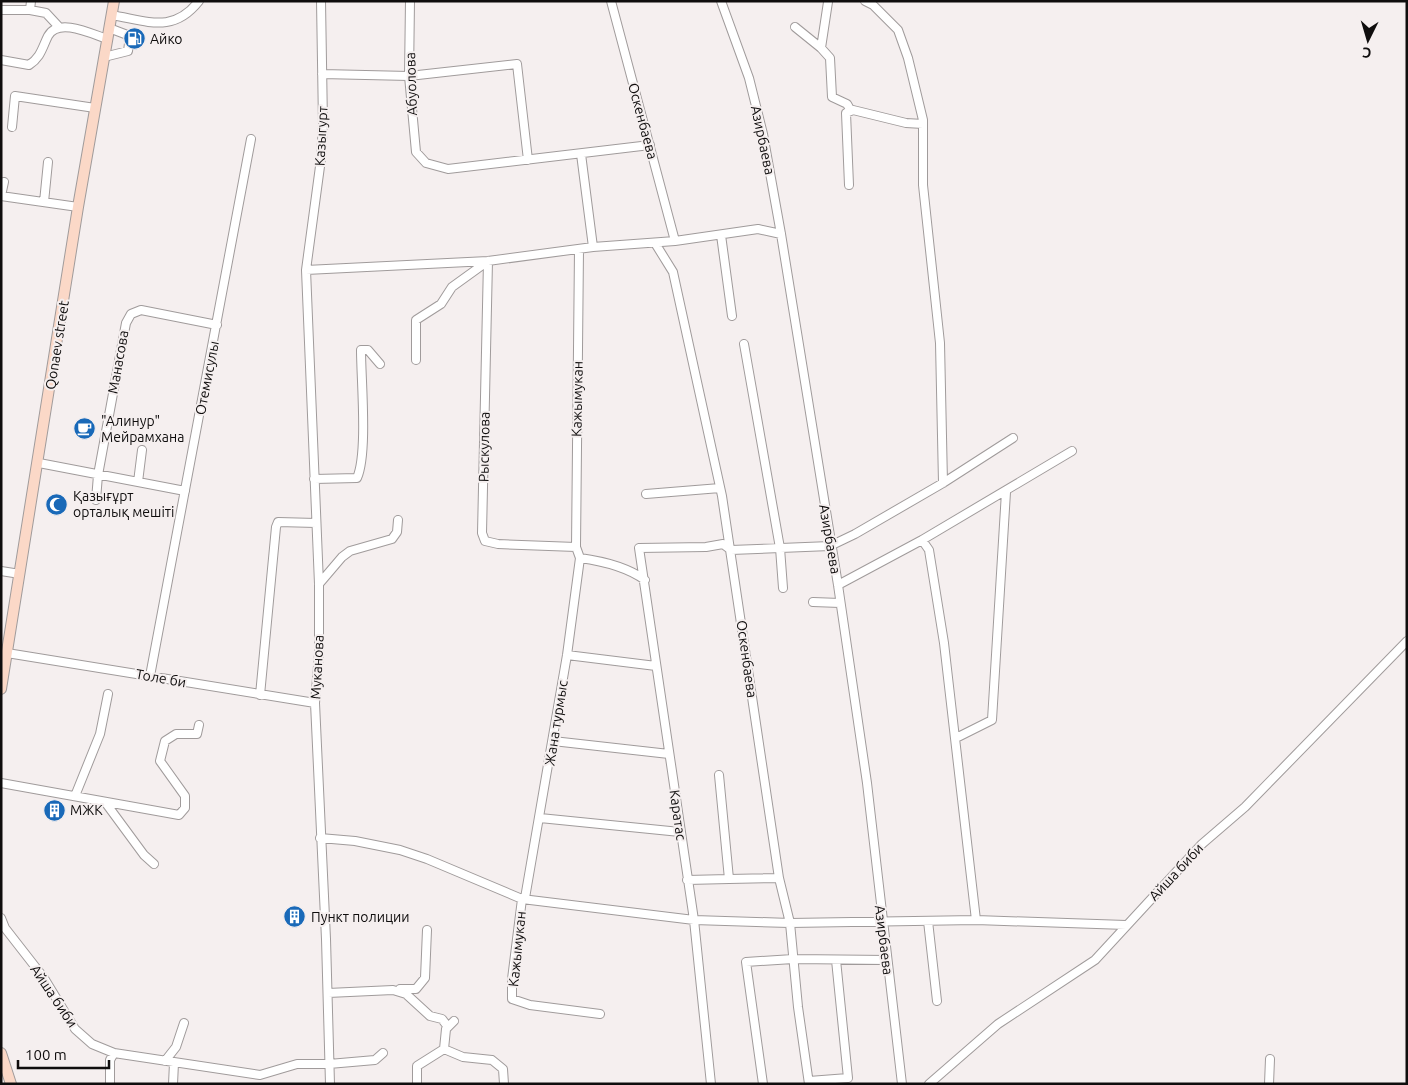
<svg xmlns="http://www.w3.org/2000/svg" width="1408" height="1085" font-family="Ubuntu,sans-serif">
	<rect width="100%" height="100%" fill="#f5efef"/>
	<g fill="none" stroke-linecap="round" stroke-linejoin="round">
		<defs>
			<path id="minor" d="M31,1L30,10L46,13L59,27
				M321,1L323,124L321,159L306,270L319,584V654L315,703L326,939L330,1084
				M410,1L409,76L416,152L426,163L448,169L650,145
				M611,1L675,241
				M721,1L749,78L763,134L781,234L838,585L867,783L902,1084
				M865,1L873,5L898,30L908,58L923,120V185L940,343L943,483
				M828,2L821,48L830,58L832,97L847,104L851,111
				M1,10H30
				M111,15C148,21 173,34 199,1
				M795,27L821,48
				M104,57L128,51L130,36L109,28
				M1,60L29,65C41,57 42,48 48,36C58,17 92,34 107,39
				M322,74L409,76L517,64L528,160
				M12,127L15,96L95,108
				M581,154L593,247
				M849,185L846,113L853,110L906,123L923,124
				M1,196L78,207
				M1,196L4,182
				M44,202L48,162
				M721,235L732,316
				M655,243L673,272L722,496L779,878L790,923L798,1007L809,1084
				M488,261L482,533L485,541L498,544L576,547
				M306,270L488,261L593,247L675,241L758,229L781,234
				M744,344L780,548L783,588
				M416,360V320L441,304L452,287L488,261
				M39,463L185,491
				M314,479L357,478C368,453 361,380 361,350H368L380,364
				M138,482L142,450
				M646,494L720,488
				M96,500L98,475L126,323L131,314L141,310L217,325
				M922,540L929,550L944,643L976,920
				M580,558C602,561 627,567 645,580
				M1,571L20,574
				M319,584L342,557L350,551L392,539L397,532L398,520
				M838,585L922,540L1072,451
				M813,602L840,603
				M7,653L315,703
				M567,655L656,666
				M150,676L251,139
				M260,695L276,527L278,522L316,523
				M956,738L992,720L1006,492
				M553,741L669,754
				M1,783L179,815L185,808V796L160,761L165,741L176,734H197L199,725
				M75,796L100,734L108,694
				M105,802L144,855L154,864
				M540,818L680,832
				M320,838L355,841L400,850L427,859L522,899L694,920L790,923L976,920L1126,925
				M729,879L779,878
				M687,880L729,879L719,775
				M525,898L567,655L580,558L576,547L579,250
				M522,899L512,979V999L530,1005L600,1014
				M1,918L5,928L44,978L75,1029L92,1044L114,1053L260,1075L297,1064H329L375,1060L383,1053
				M928,921L937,1001
				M400,989H416L425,978L427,930
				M328,993L393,990L406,994L430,1016L442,1019L448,1027
				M454,1021L446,1029L444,1049L463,1057L492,1060L503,1069L504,1084
				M165,1061L176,1047L184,1023
				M809,1081L848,1078L836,960
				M110,1084V1060L114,1053
				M173,1084L174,1063
				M417,1084V1066L444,1049
				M711,1084L694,920L639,548L706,547L723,544L731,550L830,546L855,534L943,483L1013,438
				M763,1084L746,962L793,959L887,960
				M929,1084L998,1024L1095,960L1202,844L1245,807L1407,641
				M1269,1084L1270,1059"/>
			<path id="secondary" d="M1,689L78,207L114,1
				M1,1053L11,1084"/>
		</defs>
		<use href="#minor" stroke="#a09b9b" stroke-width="10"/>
		<use href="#secondary" stroke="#a09b9b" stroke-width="12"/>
		<use href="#minor" stroke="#fff" stroke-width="8"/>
		<use href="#secondary" stroke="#fbd8c7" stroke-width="10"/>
	</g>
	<defs>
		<symbol id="fuel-disc" viewBox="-11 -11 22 22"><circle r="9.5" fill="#1969b8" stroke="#f5efef"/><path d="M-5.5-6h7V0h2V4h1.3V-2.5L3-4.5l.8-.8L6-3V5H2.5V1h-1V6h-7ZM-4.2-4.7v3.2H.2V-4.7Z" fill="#fff"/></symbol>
		<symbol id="cafe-disc" viewBox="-11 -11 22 22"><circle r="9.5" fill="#1969b8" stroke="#f5efef"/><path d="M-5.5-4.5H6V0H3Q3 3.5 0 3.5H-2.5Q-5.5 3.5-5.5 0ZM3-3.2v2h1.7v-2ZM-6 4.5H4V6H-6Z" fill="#fff"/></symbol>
		<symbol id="mosque-disc" viewBox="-11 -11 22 22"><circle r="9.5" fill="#1969b8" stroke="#f5efef"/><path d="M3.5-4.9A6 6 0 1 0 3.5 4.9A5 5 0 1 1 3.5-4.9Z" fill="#fff"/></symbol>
		<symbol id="building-disc" viewBox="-11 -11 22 22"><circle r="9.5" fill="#1969b8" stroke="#f5efef"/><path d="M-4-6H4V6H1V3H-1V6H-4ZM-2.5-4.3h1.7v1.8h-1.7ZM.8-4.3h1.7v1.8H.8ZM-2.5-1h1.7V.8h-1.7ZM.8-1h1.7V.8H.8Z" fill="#fff"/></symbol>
	</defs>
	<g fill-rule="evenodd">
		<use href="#fuel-disc" x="122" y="26" width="25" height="25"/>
		<use href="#cafe-disc" x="72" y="416" width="25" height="25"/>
		<use href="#mosque-disc" x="44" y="492" width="25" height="25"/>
		<use href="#building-disc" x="42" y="798" width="25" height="25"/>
		<use href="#building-disc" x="282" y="904" width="25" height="25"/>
	</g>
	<g text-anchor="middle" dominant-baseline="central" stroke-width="4" stroke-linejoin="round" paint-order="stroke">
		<g font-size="14" fill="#0f0d0d" stroke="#f5efef" text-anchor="start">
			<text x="150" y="39">Айко</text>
			<text x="101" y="421">"Алинур"<tspan x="101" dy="16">Мейрамхана</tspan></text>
			<text x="73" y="496">Қазығұрт<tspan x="73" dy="16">орталық мешіті</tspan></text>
			<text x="70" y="810">МЖК</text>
			<text x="311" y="917">Пункт полиции</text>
		</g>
		<g font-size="14" fill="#0f0d0d" stroke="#f5efef">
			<text transform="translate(411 84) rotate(-92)">Абуолова</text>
			<text transform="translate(643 121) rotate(75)">Оскенбаева</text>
			<text transform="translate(321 136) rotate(-87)">Казыгурт</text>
			<text transform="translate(763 140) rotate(78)">Азирбаева</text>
			<text transform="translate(57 345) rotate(-81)">Qonaev street</text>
			<text transform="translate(118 362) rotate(-80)">Манасова</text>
			<text transform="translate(207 378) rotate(-79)">Отемисулы</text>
			<text transform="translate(577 399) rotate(-89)">Кажымукан</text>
			<text transform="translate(484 447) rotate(-89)">Рыскулова</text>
			<text transform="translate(830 539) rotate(80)">Азирбаева</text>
			<text transform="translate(747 659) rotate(82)">Оскенбаева</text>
			<text transform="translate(317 667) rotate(-87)">Муканова</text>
			<text transform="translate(161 678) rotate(10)">Толе би</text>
			<text transform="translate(556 723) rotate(-81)">Жана турмыс</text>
			<text transform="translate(678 815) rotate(82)">Каратас</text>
			<text transform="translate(1176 872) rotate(-47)">Айша биби</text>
			<text transform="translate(884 940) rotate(83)">Азирбаева</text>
			<text transform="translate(517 949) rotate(-84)">Кажымукан</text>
			<text transform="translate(54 996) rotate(56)">Айша биби</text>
		</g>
	</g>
	<rect width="1408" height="1085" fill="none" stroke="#0f0d0d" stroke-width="5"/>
	<g transform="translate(1368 40) rotate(185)" stroke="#f5efef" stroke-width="4" paint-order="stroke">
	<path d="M0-4L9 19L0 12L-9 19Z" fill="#0f0d0d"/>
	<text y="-8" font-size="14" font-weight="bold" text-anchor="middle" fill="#0f0d0d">С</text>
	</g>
	<path d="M18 1060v8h91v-8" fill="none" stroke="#0f0d0d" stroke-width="2.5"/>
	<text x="25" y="1060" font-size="15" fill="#0f0d0d" stroke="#f5efef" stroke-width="4" paint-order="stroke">100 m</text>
</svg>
